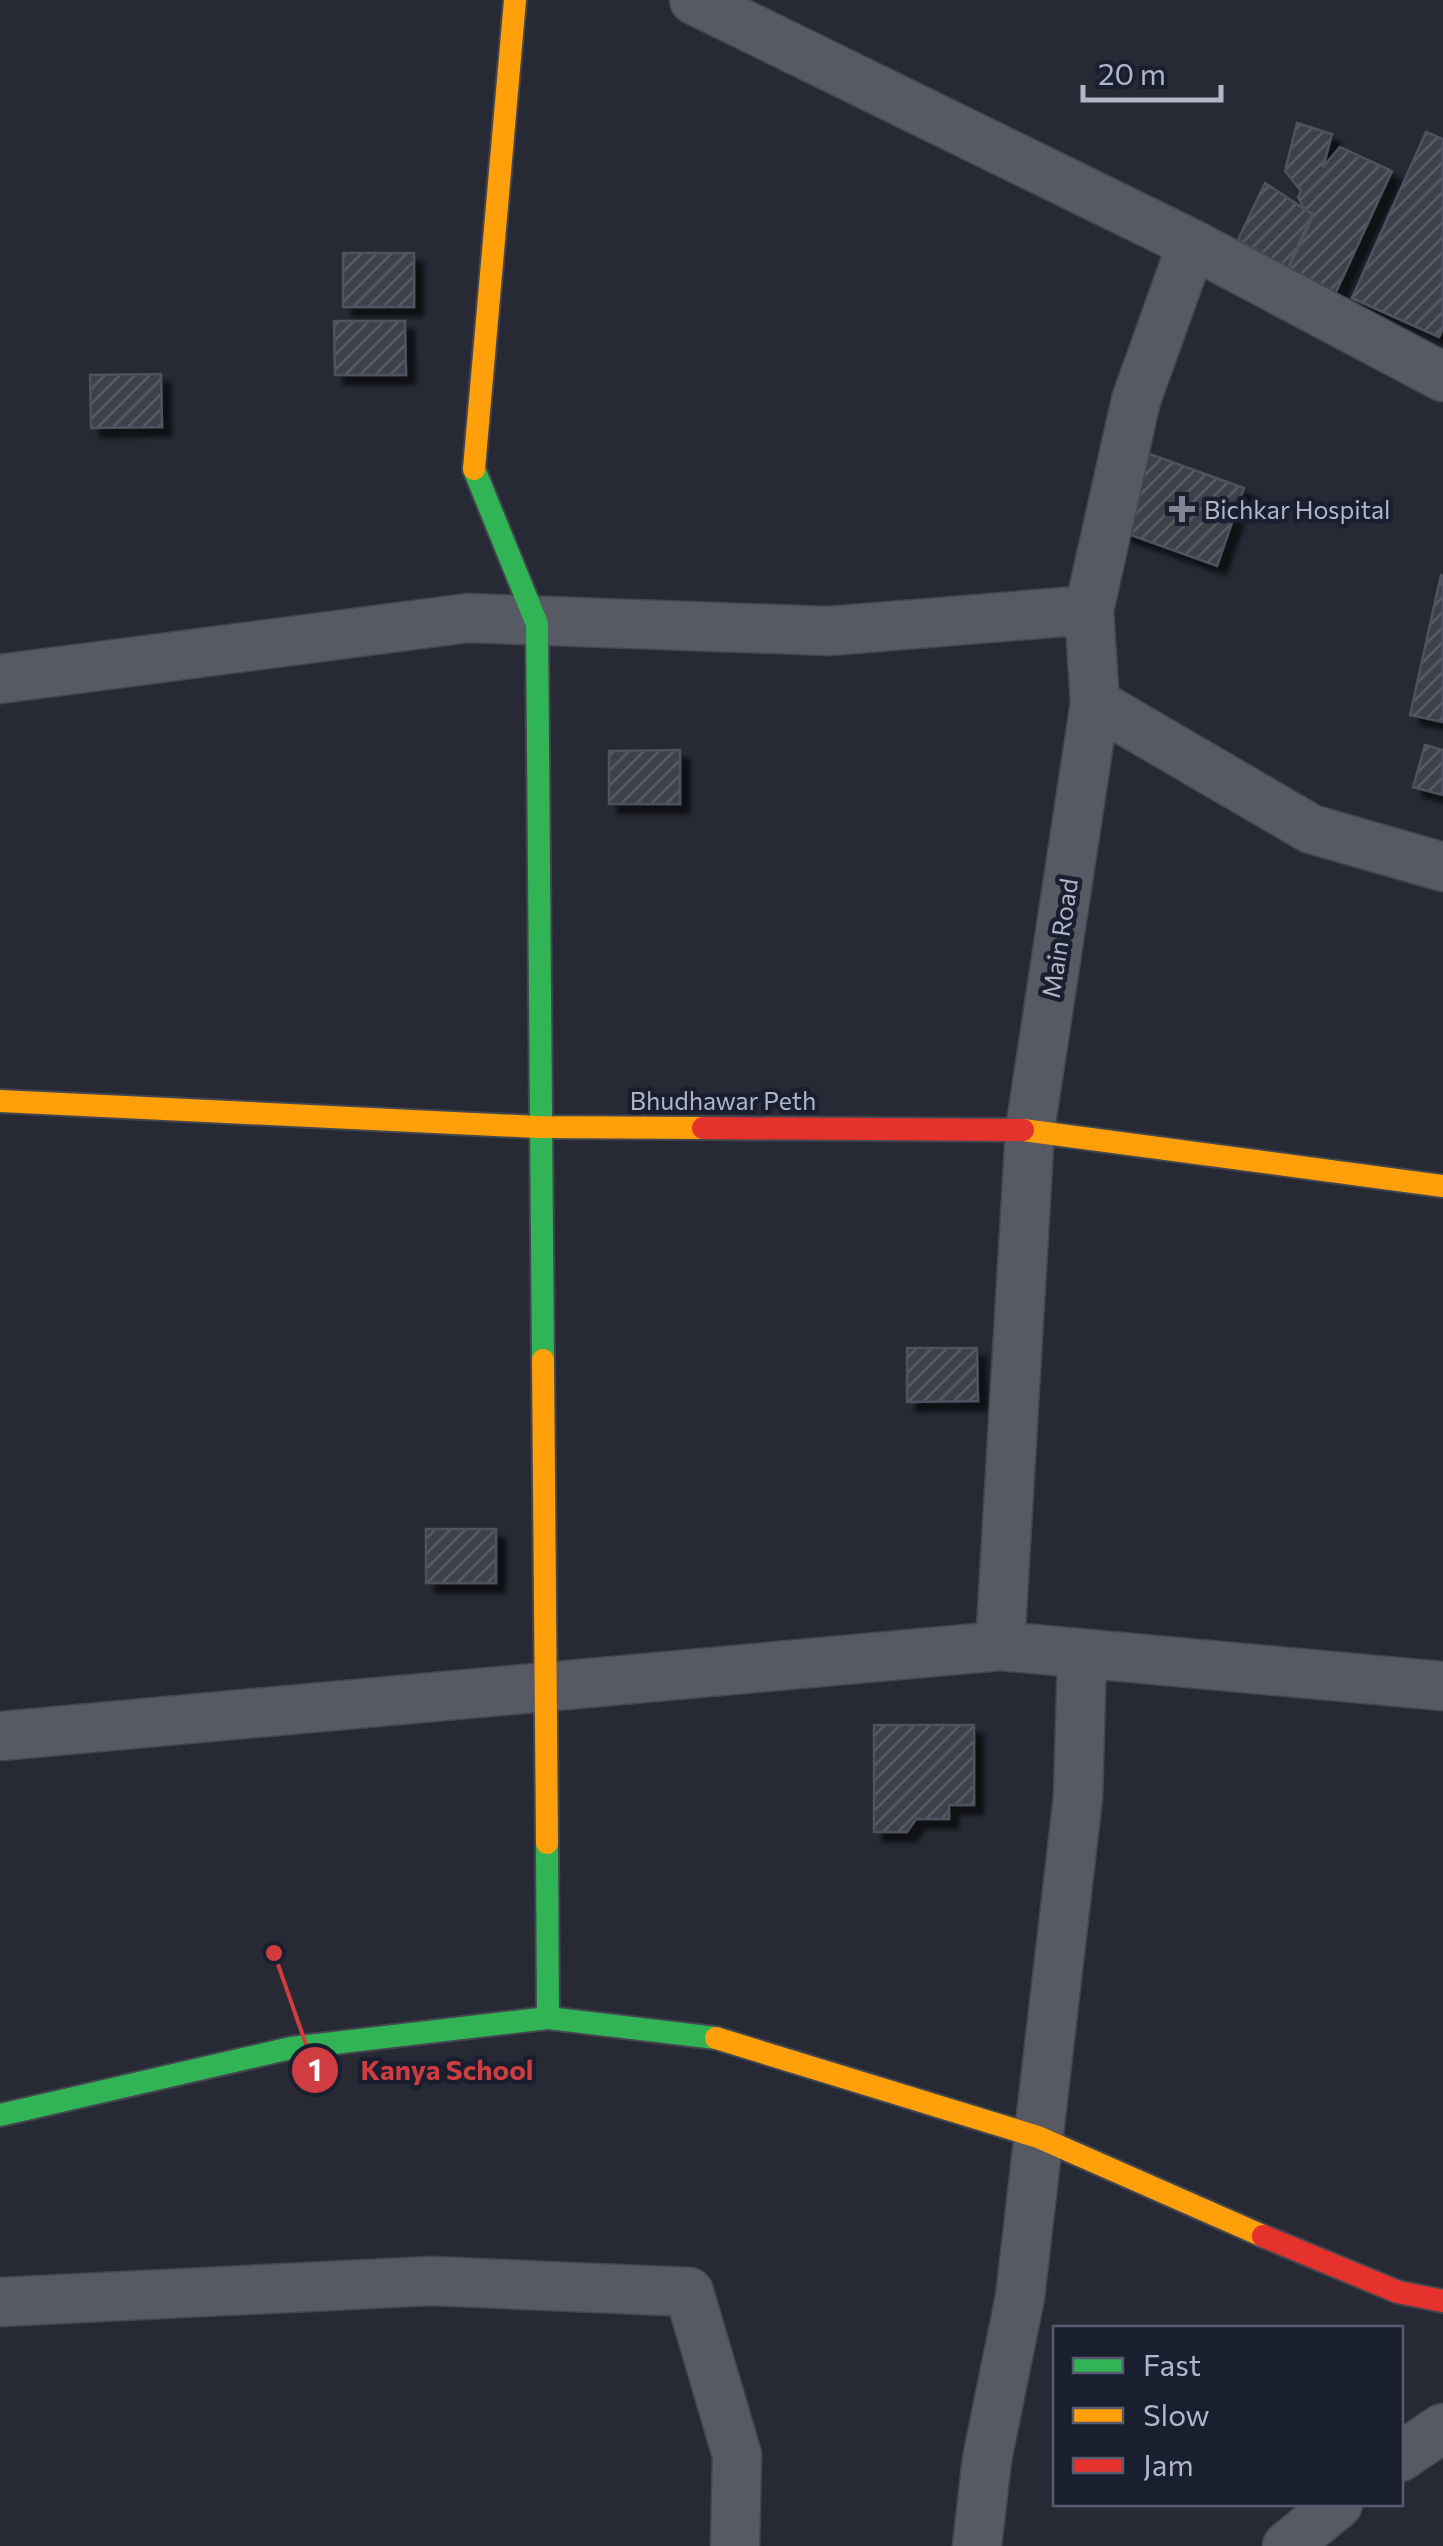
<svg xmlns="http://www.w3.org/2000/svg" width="1443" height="2546" font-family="Commissioner,sans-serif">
	<defs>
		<pattern id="building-hatch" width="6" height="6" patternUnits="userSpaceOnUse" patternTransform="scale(2.5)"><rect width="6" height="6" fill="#3f414c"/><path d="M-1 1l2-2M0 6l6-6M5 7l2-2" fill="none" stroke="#585a64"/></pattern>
		<filter id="shadow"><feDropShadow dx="9" dy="9" stdDeviation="2.5" flood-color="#0009"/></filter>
	</defs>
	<rect width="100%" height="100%" fill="#272a35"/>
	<path fill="url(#building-hatch)" stroke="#4f525e" stroke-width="2.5" filter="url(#shadow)" d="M1297,123L1332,134L1323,167L1340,147L1392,171L1329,307L1281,285L1314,214L1305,210L1298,197L1301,191L1285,171Z
		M1426,132L1443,139V328L1439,337L1352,298Z
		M1265,183L1312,214L1288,268L1238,240Z
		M343,253H414V307H343Z
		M334,321H405L406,375H335Z
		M161,374L162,427L91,428L90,375Z
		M1144,452L1244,488L1217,566L1117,530Z
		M1441,575L1443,576V722L1410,715Z
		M1425,745L1443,750V795L1413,787Z
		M680,750V804H609V751Z
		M907,1348H977L978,1401L907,1402Z
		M426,1529H496V1583H426Z
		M874,1725H974V1805H949V1819H916L907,1832H874Z"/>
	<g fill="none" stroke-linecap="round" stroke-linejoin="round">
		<defs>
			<path id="street" d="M694,0L1192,244L1443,377
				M0,679L468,618L829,631L1089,610
				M1095,703L1311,829L1443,867
				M1000,1646L1030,1130L1095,703L1089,610L1136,400L1192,244
				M0,1736L1000,1646L1443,1686
				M0,2302L432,2281L689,2292L737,2455L735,2546
				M1400,2457L1443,2428
				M977,2546L987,2459L1020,2297L1078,1797L1082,1656
				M1287,2546L1338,2504"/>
			<path id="fast" d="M474,469L537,624L543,1360
				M547,1843L548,2018
				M0,2115L291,2048L548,2018L716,2038"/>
			<path id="slow" d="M474,469L515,0
				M0,1101L538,1127L703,1128
				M1023,1130L1443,1186
				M543,1360L547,1843
				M716,2038L1038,2137L1263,2236"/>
			<path id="jam" d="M703,1128L1023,1130
				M1263,2236L1398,2292L1443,2301"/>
		</defs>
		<use href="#street" stroke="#43464e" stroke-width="51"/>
		<use href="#fast" stroke="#43464e" stroke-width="26"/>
		<use href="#slow" stroke="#43464e" stroke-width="26"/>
		<use href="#jam" stroke="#43464e" stroke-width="26"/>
		<use href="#street" stroke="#575a64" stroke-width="48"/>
		<use href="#fast" stroke="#30b455" stroke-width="22"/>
		<use href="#slow" stroke="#ff9f0a" stroke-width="22"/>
		<use href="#jam" stroke="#e5322d" stroke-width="22"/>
	</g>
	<path fill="#808495" stroke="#1a1f30" stroke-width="4" d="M1177 494h10v10h10v10h-10v10h-10v-10h-10v-10h10z"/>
	<g text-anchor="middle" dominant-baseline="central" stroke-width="9" stroke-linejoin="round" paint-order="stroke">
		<g font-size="25" fill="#b0b5c8" stroke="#1a1f30" text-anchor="start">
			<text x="1204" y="509">Bichkar Hospital</text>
		</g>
		<g font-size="25" fill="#b0b5c8" stroke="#1a1f30">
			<text transform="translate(1059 938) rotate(-81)">Main Road</text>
			<text x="723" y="1100">Bhudhawar Peth</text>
		</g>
	</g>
	<path fill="none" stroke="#d03d40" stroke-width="4" d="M274 1953L315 2070"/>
	<g fill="#d03d40" stroke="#1a1f30" stroke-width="4">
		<circle cx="274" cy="1953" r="10"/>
		<circle cx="315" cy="2070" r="25"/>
	</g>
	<g font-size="30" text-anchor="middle" font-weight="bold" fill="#fff">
		<text x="315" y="2081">1</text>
	</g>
	<g font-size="28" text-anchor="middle" font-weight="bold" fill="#d03d40" stroke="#1a1f30" stroke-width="9" stroke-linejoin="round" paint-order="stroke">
		<text x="447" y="2080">Kanya School</text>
	</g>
	<rect x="1053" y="2326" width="350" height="180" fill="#1a1f30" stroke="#565b6d" stroke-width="2.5"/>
	<rect x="1073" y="2358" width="50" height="15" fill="#30b455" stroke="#565b6d" stroke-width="2.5"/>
	<text x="1143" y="2376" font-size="30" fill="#b0b5c8">Fast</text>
	<rect x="1073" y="2408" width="50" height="15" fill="#ff9f0a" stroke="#565b6d" stroke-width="2.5"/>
	<text x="1143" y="2426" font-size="30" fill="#b0b5c8">Slow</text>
	<rect x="1073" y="2458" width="50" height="15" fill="#e5322d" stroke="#565b6d" stroke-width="2.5"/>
	<text x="1143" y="2476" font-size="30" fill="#b0b5c8">Jam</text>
	<path d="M1083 85v15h138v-15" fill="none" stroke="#b0b5c8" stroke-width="5"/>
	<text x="1098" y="85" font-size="30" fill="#b0b5c8" stroke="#1a1f30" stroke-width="8" paint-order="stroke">20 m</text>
</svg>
